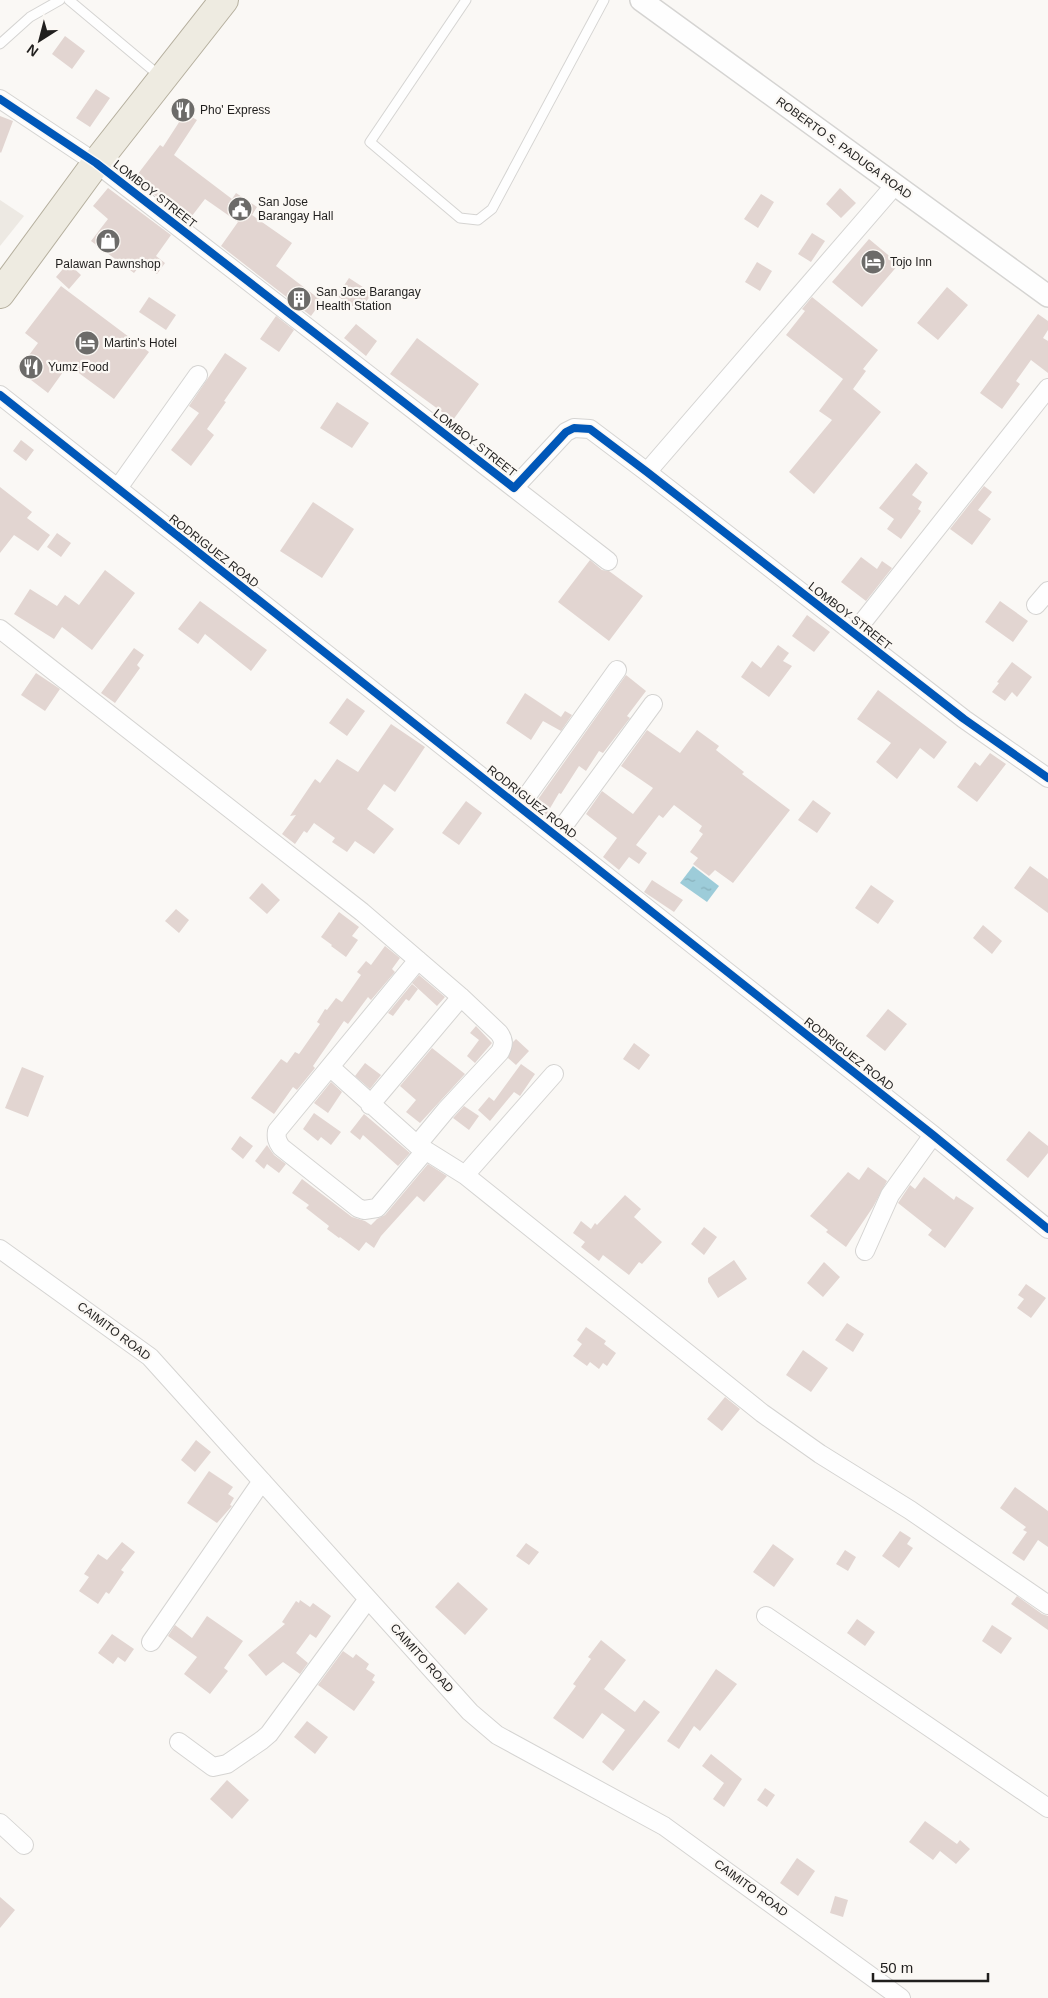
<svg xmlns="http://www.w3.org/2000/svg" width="1048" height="1998" font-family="Helvetica,sans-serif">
	<defs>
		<pattern id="water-ripples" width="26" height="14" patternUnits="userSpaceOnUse" patternTransform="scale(1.25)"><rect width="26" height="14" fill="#9dccd9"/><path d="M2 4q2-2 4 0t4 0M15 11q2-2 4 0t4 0" fill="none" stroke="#87afba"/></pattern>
	</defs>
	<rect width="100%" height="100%" fill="#faf8f5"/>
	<path fill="#ede9e3" d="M0,200L24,216L0,246Z"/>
	<path fill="url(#water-ripples)" d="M693,866L719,886L707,902L680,883Z"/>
	<path fill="#e2d5d1" d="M65,36L85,51L72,69L52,54Z
		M96,89L110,98L90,127L76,118Z
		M185,113L197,120L174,155L232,199L236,193L257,207L252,215L292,243L276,266L322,301L311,316L221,246L238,222L205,199L188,221L134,179L160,145L163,147Z
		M0,116L13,121L1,153L0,152Z
		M108,188L171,235L156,256L165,263L157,274L142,263L134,273L91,241L108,219L93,206Z
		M840,188L856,203L841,218L826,204Z
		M761,194L774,202L758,228L744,219Z
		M812,233L825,241L811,262L798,254Z
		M869,239L899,264L862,307L832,282Z
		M757,262L772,271L760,291L745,282Z
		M68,263L81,275L69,289L56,277Z
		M349,278L372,293L360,311L337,296Z
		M61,286L149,352L114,399L68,365L48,393L18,370L38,343L25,333Z
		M947,287L968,305L938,340L917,323Z
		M149,297L176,315L166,330L139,312Z
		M812,297L878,350L863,369L866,371L853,389L881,412L814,494L789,472L832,420L819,411L843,379L786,335L805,311L802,309Z
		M1038,314L1048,321V330L1043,338L1048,341V373L1031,360L1016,381L1020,384L1002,409L980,393Z
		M276,316L294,330L279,352L260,339Z
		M356,324L377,341L366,356L344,338Z
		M417,338L479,384L453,420L390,374Z
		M225,353L247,368L224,401L226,402L207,429L214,435L191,466L171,450L199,413L189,406Z
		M337,402L369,423L352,448L320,428Z
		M21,440L34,450L26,461L13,451Z
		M916,463L928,473L912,495L922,502L918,509L921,511L901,539L887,529L894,519L879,508Z
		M984,486L992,492L978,510L991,519L972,545L950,529Z
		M0,487L32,512L27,518L50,535L38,551L14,535L0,553Z
		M313,502L354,529L322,578L280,551Z
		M57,533L71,543L61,557L47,547Z
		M861,557L877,569L882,561L892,568L866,601L841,582Z
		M590,560L602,570L609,571L643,596L609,641L558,602Z
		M105,570L135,593L92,650L62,627L54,639L14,614L30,589L57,606L65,595L79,605Z
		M200,601L267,650L251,671L205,634L198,644L178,629Z
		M1000,601L1028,621L1013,642L985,622Z
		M807,615L830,632L814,652L792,636Z
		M778,645L789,653L783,661L792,666L769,697L741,677L752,661L761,668Z
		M134,648L144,655L137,665L140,668L115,703L101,693Z
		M1012,662L1032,677L1017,697L1012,692L1005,701L992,692L999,683L997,682Z
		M36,673L60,689L45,711L21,695Z
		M626,675L646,691L627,716L630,718L603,753L599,751L586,771L579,766L561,794L559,793L546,815L534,805Z
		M878,690L947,742L934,759L920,748L897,779L876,762L891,743L857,719Z
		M525,693L561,717L565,711L572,715L561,731L543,721L531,740L506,723Z
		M347,698L365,711L347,736L329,723Z
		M391,724L425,747L395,792L384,784L367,809L394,829L374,854L355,841L347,852L332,842L335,838L314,823L307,833L304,831L295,844L282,834L296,815L290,816L315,779L320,783L337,759L358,772Z
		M647,730L680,753L697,730L719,746L716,750L744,772L742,774L790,810L733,883L715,870L709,876L693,864L698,858L690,852L703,834L699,831L702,826L674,805L663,818L659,815L636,845L647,853L639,864L629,857L619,870L603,857L617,838L586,814L602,791L633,814L653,788L621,766Z
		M990,753L1006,764L977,802L957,787L975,762L980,766Z
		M813,800L831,813L817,833L798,820Z
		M466,801L482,813L459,845L442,833Z
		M1030,866L1048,879V913L1014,888Z
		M652,880L683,900L674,912L644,892Z
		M262,883L280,900L267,914L249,898Z
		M871,885L894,901L878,924L855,908Z
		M176,909L189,920L179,933L165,921Z
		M339,912L359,927L352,936L358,940L346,957L331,946L332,945L321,937Z
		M983,925L1002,941L992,954L973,938Z
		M385,946L400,958L392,969L395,972L371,1000L368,997L348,1024L344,1021L313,1066L315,1068L297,1090L293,1087L274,1114L251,1098L281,1059L287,1063L295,1052L299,1054L320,1024L317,1022L325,1009L327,1010L336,998L342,1002L361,975L357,972L366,961L371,965Z
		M419,975L445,997L437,1006L412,983Z
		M412,984L418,989L409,1001L406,999L393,1016L388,1013Z
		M888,1009L907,1024L885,1051L866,1036Z
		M476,1026L492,1043L475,1063L467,1056L479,1040L470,1033Z
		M516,1039L529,1051L516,1065L508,1058L513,1042Z
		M634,1043L650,1055L639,1070L623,1059Z
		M432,1048L465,1074L420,1123L406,1112L416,1100L400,1086Z
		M365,1063L381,1075L370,1089L355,1076Z
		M521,1064L535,1074L520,1096L514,1092L490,1121L478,1110L489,1097L494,1101Z
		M22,1067L44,1076L28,1117L5,1108Z
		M331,1082L342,1092L328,1113L314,1103Z
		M464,1106L479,1116L469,1130L453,1118Z
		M314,1113L341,1132L331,1145L321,1137L318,1141L303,1129Z
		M364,1114L410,1153L398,1166L363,1135L360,1140L350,1132Z
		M1029,1131L1048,1146V1153L1028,1178L1006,1160Z
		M240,1136L253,1146L243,1159L231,1149Z
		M267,1145L274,1155L286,1164L279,1173L267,1164L264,1169L255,1161Z
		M428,1164L447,1176L424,1202L417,1196L381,1236L374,1248L366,1242L359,1251L340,1237L339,1238L327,1229L329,1226L306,1208L309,1205L292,1193L302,1179L352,1217L365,1221L371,1225L377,1219L385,1215Z
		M868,1167L887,1181L873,1207L846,1247L826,1232L828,1230L810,1216L848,1172L859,1180Z
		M924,1177L954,1200L956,1196L974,1208L945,1248L928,1235L932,1230L898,1203L910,1185L915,1189Z
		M625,1195L641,1209L634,1217L662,1242L642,1264L639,1262L629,1275L603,1255L599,1261L581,1247L585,1242L573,1233L581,1221L591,1229L595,1223L597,1225Z
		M704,1227L717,1237L704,1255L691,1244Z
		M734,1260L747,1279L718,1298L708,1282V1278Z
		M824,1262L840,1277L823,1297L807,1283Z
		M1026,1284L1046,1298L1031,1318L1017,1308L1024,1299L1018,1295Z
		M847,1323L864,1334L853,1352L835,1340Z
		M586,1327L606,1341L604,1344L616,1353L607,1366L603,1363L599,1369L590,1362L587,1366L573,1356L582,1344L577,1340Z
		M803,1350L828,1368L811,1392L786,1375Z
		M725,1397L740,1409L722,1431L707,1419Z
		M196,1440L211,1452L195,1472L181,1460Z
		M209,1471L233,1487L228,1494L234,1498L230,1505L232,1506L217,1523L187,1503Z
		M1015,1487L1048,1511V1547L1038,1540L1024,1561L1012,1553L1027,1532L1023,1530L1026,1527L1000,1508Z
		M900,1531L911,1538L907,1544L913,1548L899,1568L882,1556Z
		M122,1542L135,1552L121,1570L124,1572L109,1594L106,1592L98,1604L79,1591L89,1577L84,1574L98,1554L107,1560Z
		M526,1543L539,1552L529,1565L516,1556Z
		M773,1544L794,1559L774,1587L753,1572Z
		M845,1550L856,1557L848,1571L836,1564Z
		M458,1582L488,1609L465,1635L435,1607Z
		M1017,1596L1042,1614L1048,1616V1630L1011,1604Z
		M300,1600L310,1607L313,1603L331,1616L316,1638L310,1634L296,1653L308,1663L300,1674L283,1662L266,1676L248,1655L285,1624L282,1622L296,1601L299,1603Z
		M207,1616L243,1641L224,1668L228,1671L210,1694L184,1674L197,1657L168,1636L175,1625L192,1638Z
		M857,1619L875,1632L865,1646L847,1633Z
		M992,1625L1012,1638L1001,1654L982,1641Z
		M112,1634L134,1649L125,1662L118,1657L113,1664L98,1653Z
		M601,1640L626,1660L604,1689L635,1712L644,1700L660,1712L613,1771L602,1762L625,1730L602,1713L583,1739L553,1718L576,1686L573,1684L591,1659L588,1657Z
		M343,1651L353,1658L356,1654L369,1664L366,1669L375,1675L372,1680L375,1682L354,1711L318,1685Z
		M716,1669L737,1684L700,1731L694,1726L679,1749L667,1741Z
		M307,1721L328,1737L315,1754L294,1737Z
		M711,1754L742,1779L724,1807L713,1799L724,1783L702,1766Z
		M227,1780L249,1800L232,1819L210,1799Z
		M765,1788L775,1795L767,1807L757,1800Z
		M925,1821L957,1844L960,1840L970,1849L956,1864L940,1851L933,1860L909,1842Z
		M797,1858L815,1871L798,1896L780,1883Z
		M835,1896L848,1900L843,1917L830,1913Z
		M0,1897L15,1910L0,1928Z"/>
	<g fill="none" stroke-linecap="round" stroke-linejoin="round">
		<defs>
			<path id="service" d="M69,0L161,77
				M466,0L370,142L460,218L478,220L492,209L604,0
				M0,44L30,17L60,0"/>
			<path id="minor" d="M0,99L96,163L514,488L566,432L574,428L590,429L647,472L964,719L1048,778
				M0,395L933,1135L1048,1229
				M647,472L895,185
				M118,488L198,375
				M514,488L608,561
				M1036,605L1048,591
				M0,629L362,912L461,997L499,1033C504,1040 504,1044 500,1052L446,1110L417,1145
				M854,633L1048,388
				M519,807L617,670
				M556,836L653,704
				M418,960L277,1131C276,1138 277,1141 281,1147L358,1208L364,1210L377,1208L425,1151
				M330,1067L417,1145L465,1175L762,1413L820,1454L910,1510L1048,1605
				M370,1105L461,997
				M465,1175L554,1074
				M0,1249L150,1357L470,1712L497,1735L664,1826L901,1998
				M865,1251L890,1195L933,1135
				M766,1616L1048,1808
				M151,1642L262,1481
				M179,1742L213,1767L227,1764L262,1740L269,1734L368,1599
				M0,1823L24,1845"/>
			<path id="tertiary" d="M641,0L1048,296"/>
			<path id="primary" d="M0,294L96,163L224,0"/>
		</defs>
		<use href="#service" stroke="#d5d4d2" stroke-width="11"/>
		<use href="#minor" stroke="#d5d4d2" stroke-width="20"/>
		<use href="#tertiary" stroke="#d5d4d2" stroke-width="24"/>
		<use href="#primary" stroke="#b5af9e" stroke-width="30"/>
		<use href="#service" stroke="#fefefe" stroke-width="9"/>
		<use href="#minor" stroke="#fefefe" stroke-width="18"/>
		<use href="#tertiary" stroke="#fefefe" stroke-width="21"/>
		<use href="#primary" stroke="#eeebe1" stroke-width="28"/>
		<defs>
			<path id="cycleway" d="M0,99L96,163L514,488L566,432L574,428L590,429L647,472L964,719L1048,778
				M0,395L933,1135L1048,1229"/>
		</defs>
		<use href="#cycleway" stroke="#fbf8f4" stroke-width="11"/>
		<use href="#cycleway" stroke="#0057b8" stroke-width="8"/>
	</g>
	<defs>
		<symbol id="restaurant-disc" viewBox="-11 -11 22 22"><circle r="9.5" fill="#6c6b69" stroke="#fbf8f4"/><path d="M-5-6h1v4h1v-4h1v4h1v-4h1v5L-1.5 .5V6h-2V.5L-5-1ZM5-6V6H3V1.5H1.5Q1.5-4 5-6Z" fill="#fff"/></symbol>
		<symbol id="civic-disc" viewBox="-11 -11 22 22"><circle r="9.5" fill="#6c6b69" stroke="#fbf8f4"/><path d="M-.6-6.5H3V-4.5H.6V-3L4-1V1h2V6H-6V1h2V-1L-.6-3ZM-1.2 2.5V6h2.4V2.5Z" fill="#fff"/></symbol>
		<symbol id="shop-disc" viewBox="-11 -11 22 22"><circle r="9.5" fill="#6c6b69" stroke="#fbf8f4"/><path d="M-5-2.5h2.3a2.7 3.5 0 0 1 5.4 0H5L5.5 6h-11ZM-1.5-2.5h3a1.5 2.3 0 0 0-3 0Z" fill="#fff"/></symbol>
		<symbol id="hotel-disc" viewBox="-11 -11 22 22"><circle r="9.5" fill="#6c6b69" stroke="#fbf8f4"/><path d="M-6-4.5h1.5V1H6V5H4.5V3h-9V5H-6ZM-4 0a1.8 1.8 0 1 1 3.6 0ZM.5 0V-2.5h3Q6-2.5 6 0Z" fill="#fff"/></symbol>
		<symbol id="building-disc" viewBox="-11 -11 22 22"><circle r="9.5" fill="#6c6b69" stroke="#fbf8f4"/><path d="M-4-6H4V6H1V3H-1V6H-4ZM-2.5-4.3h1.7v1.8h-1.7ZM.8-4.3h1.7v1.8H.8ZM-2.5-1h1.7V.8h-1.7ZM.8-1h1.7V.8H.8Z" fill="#fff"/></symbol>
	</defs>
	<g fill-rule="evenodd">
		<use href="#restaurant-disc" x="169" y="96" width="28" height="28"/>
		<use href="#civic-disc" x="226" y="195" width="28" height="28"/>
		<use href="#shop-disc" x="94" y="227" width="28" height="28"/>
		<use href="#hotel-disc" x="859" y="248" width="28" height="28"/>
		<use href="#building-disc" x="285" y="285" width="28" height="28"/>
		<use href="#hotel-disc" x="73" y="329" width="28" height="28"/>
		<use href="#restaurant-disc" x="17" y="353" width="28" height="28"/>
	</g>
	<g text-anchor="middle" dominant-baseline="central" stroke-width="4.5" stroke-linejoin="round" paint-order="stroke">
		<g font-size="12" fill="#201f1e" stroke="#fbf8f4" text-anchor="start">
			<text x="200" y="110">Pho' Express</text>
			<text x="258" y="202">San Jose<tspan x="258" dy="14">Barangay Hall</tspan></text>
			<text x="890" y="262">Tojo Inn</text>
			<text x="108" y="264" text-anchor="middle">Palawan Pawnshop</text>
			<text x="316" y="292">San Jose Barangay<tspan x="316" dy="14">Health Station</tspan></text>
			<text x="104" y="343">Martin's Hotel</text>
			<text x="48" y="367">Yumz Food</text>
		</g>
		<g font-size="12" fill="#201f1e" stroke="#fbf8f4">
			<text transform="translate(844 148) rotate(36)">ROBERTO S. PADUGA ROAD</text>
			<text transform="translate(155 194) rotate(38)">LOMBOY STREET</text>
			<text transform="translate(475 443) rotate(38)">LOMBOY STREET</text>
			<text transform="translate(214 551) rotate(38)">RODRIGUEZ ROAD</text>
			<text transform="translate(850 616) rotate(38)">LOMBOY STREET</text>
			<text transform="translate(532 802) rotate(38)">RODRIGUEZ ROAD</text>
			<text transform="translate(849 1054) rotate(38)">RODRIGUEZ ROAD</text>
			<text transform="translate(114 1331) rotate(37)">CAIMITO ROAD</text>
			<text transform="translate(422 1658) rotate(48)">CAIMITO ROAD</text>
			<text transform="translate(751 1888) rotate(36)">CAIMITO ROAD</text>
		</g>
	</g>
	<g transform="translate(40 40) rotate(216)" stroke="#fbf8f4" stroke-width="4" paint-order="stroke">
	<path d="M0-4L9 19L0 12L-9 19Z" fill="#201f1e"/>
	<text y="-8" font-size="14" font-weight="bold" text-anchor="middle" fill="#201f1e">N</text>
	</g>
	<path d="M873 1973v8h115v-8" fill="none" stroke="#201f1e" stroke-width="2.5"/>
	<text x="880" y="1973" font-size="15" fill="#201f1e" stroke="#fbf8f4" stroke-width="4" paint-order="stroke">50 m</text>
</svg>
